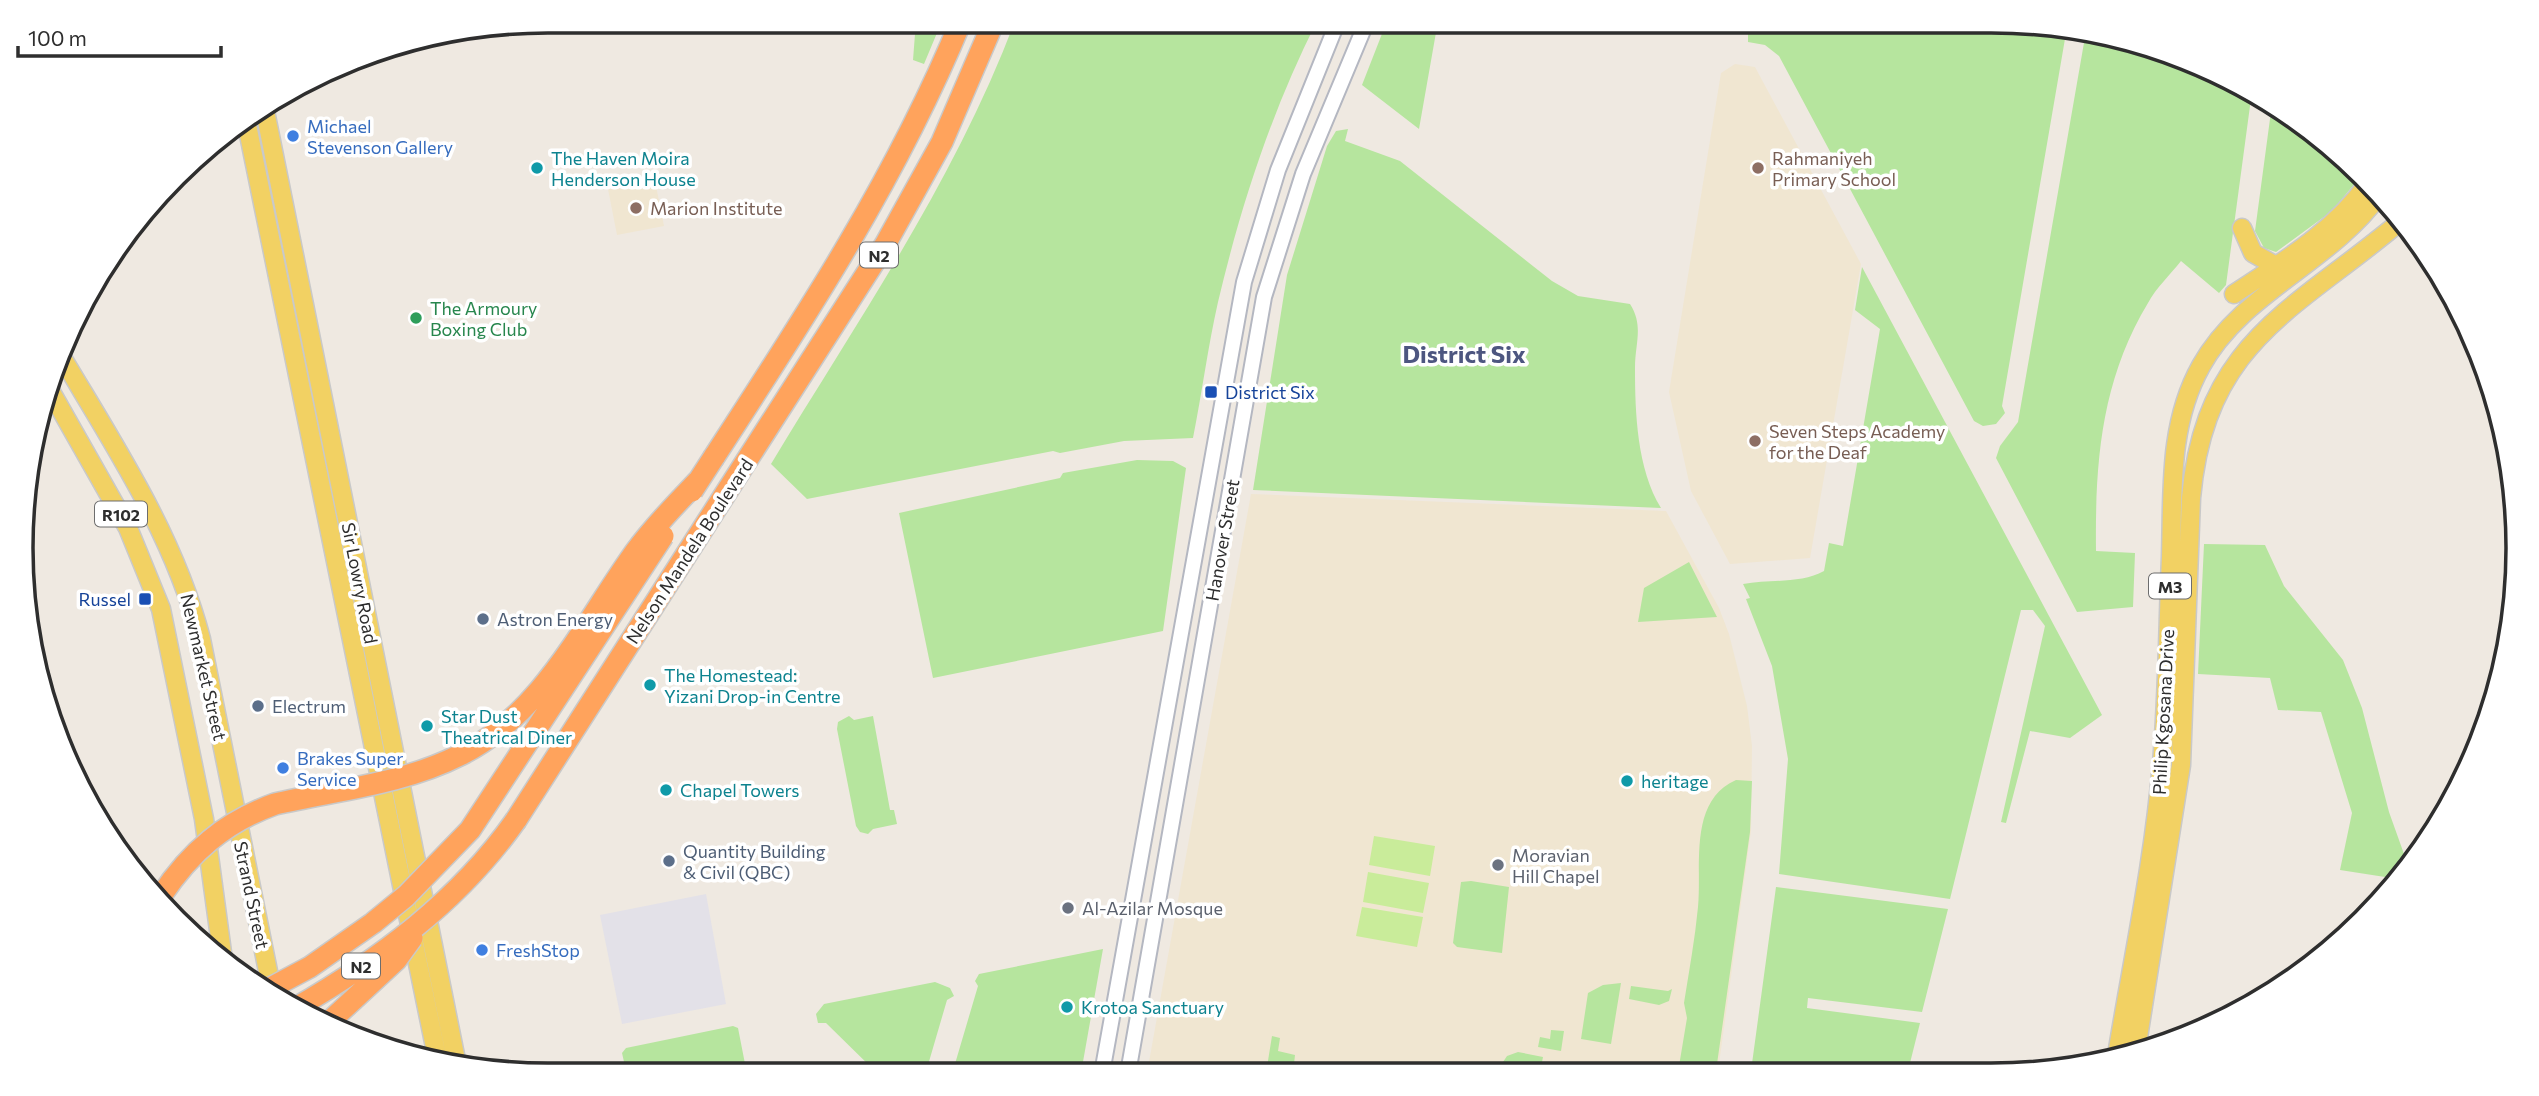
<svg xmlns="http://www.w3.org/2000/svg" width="2539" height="1096" font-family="Commissioner,sans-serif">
	<rect width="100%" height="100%" fill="#efe9e1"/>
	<path fill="#e3e1e8" d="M706,894L726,1004L622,1024L600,915Z"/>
	<path fill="#f0e6d1" d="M1735,64L1755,67L1861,264L1810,558L1730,564L1691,491L1669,392L1721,73Z
		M655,181L664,226L617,235L608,189Z
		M1251,494L1666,511L1719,608L1729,634L1747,706L1752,746L1751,831L1718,1071L1147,1073Z"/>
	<path fill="#b6e59e" d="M916,21H942L924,64L913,60Z
		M1015,21H1317C1272,110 1241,205 1218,302C1208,346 1202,393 1193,438L1124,441L1060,453L1053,451L807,499L771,464C859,318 954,182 1015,21Z
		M1387,21H1438L1419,129L1362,85Z
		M1731,21H1991L2066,33L2002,406L2005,413L1996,424L1983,426L1974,421L1779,56L1765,45L1748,42V34L1739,33Z
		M2085,37L2161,49L2252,91L2226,285L2219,293L2181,261C2170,275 2156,288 2148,303C2101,381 2095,462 2096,551L2135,553L2133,607L2077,612L1996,458L2000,446L2018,422Z
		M2272,104L2339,152L2361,176L2332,211L2276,252L2264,248L2255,231Z
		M1348,129L1345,141L1400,161L1552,281L1578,296L1630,304C1644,326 1635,343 1635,368C1635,413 1637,469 1661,508L1253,490L1287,275L1327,146L1336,131Z
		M1862,267L2102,715L2070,738L2030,731L2006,823L2001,822L2045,626L2033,610H2021L1950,899L1779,874L1788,759L1772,666L1746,599L1750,598L1743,584C1768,579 1801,584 1824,571L1829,543L1843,546L1880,329L1855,310Z
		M1137,460L1173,461L1186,468L1163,631L933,678L899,513L1060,478L1063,473Z
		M2204,544L2265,545L2284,586L2343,660L2362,708L2389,812L2409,868L2395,883L2385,877L2340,870L2352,813L2321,712L2278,710L2270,678L2198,674Z
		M1689,562L1717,617L1638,622L1644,588Z
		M849,716L854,720L873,716L890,810H894L897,824L873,829L868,834L860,832L856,826L837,729L838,722Z
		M1736,780L1752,781L1750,832L1716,1071L1678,1072L1687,1018L1684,1003C1689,971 1695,939 1698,907C1702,866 1688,801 1736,780Z
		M1471,881L1509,887L1502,953L1457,947L1453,943L1461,882Z
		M1776,887L1948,909L1922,1012L1808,998L1807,1008L1920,1023L1908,1071H1751Z
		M1103,949L1081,1073L952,1074L978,986L975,981L979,974Z
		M935,982L950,988L954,996L947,1000L928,1065L931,1074H878L826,1023H818L816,1014L824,1004Z
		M1621,983L1611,1044L1581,1039L1588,993L1603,985Z
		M1631,986L1668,991L1672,989L1669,1001L1659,1005L1629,999Z
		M733,1026L738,1028L747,1074L627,1075L622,1053L626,1048Z
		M1551,1030L1564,1031L1561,1051L1538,1047L1540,1037L1550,1039Z
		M1272,1036L1280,1038L1278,1051L1295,1055L1293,1073H1266Z
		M1518,1052L1543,1057L1540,1072H1489L1490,1069L1499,1068L1507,1056Z"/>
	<path fill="#c9ec9a" d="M1374,836L1435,846L1430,876L1369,865Z
		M1368,872L1429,883L1423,913L1363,902Z
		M1362,907L1423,917L1417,947L1356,936Z"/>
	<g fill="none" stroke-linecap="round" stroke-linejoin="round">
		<defs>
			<path id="minor" d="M1102,1073L1244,282L1278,170L1338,21
				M1128,1073L1264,297L1303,174L1367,21"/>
			<path id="major" d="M264,106L456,1060
				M246,120L437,1057
				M2242,228L2253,253L2276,266
				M2234,294C2281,263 2335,231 2368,183
				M63,359C117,450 174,536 201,639L273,996
				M51,392L128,528L161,609L204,819L223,960
				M2136,1050L2181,765L2191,498C2205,340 2296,310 2402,220
				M2117,1055C2133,958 2154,861 2162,763C2168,695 2168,625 2171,557C2173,492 2168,425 2201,366C2241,293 2331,262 2379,195"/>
			<path id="highway" d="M714,457C806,316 897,177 961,21
				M516,820L885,245L942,142L994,21"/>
		</defs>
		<use href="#minor" stroke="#b4b7c1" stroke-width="18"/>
		<use href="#major" stroke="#c9c9c9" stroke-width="21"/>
		<use href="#highway" stroke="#c9c9c9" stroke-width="24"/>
		<use href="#minor" stroke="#fff" stroke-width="14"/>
		<use href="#major" stroke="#f2d163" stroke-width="18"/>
		<use href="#highway" stroke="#ffa35c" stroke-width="21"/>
		<path stroke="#a3a6b8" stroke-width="4.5" d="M30,637L35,661"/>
		<defs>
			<path id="highway-bridge" d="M692,491L714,457
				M161,896C190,852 225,822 275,804C336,790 403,784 460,755C543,714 584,623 636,551C655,525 677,503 699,480
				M265,991L310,967L373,923L406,896L470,830L663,536
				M294,1009C379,960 459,901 516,820
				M327,1024L396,960L412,938"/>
		</defs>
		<use href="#highway-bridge" stroke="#c9c9c9" stroke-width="24" stroke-linecap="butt"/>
		<use href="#highway-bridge" stroke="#ffa35c" stroke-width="21"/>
	</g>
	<g fill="#3f7fe0" stroke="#fff" stroke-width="2.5">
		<circle cx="293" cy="136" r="7"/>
		<circle cx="283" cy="768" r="7"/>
		<circle cx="482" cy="950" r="7"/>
	</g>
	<g fill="#0f9aa8" stroke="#fff" stroke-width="2.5">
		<circle cx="537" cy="168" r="7"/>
		<circle cx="650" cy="685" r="7"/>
		<circle cx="427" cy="726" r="7"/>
		<circle cx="1627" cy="781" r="7"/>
		<circle cx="666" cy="790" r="7"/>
		<circle cx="1067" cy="1007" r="7"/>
	</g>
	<g fill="#8d6e63" stroke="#fff" stroke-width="2.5">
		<circle cx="1758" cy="168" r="7"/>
		<circle cx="636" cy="208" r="7"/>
		<circle cx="1755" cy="441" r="7"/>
	</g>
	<circle fill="#2e9e5b" stroke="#fff" stroke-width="2.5" cx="416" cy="318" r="7"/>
	<g fill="#1a4fb4" stroke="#fff" stroke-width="2.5">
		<rect x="1204" y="385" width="14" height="14" rx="3.5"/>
		<rect x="138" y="592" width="14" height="14" rx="3.5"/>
	</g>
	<g fill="#5c6f8a" stroke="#fff" stroke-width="2.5">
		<circle cx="483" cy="619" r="7"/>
		<circle cx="258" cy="706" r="7"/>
		<circle cx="669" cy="861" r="7"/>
	</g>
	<g fill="#6b7280" stroke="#fff" stroke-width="2.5">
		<circle cx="1498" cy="865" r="7"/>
		<circle cx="1068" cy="908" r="7"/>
	</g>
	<g text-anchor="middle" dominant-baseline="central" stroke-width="7" stroke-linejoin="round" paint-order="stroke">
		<g fill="#fff" stroke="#6d6d6d" stroke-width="2">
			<rect x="860" y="242.5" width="38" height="25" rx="5"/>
			<rect x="95" y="501.5" width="52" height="25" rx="5"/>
			<rect x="2149" y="573.5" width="42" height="25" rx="5"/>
			<rect x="342" y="953.5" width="38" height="25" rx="5"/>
		</g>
		<g font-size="16" font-weight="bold" fill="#2e2e2e">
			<text x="879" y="255">N2</text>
			<text x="121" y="514">R102</text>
			<text x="2170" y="586">M3</text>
			<text x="361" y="966">N2</text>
		</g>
		<g font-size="18" fill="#366cbe" stroke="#fff" text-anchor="start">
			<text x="307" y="126">Michael<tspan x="307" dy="21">Stevenson Gallery</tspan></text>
			<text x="297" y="758">Brakes Super<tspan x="297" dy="21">Service</tspan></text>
			<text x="496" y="950">FreshStop</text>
		</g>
		<g font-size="18" fill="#0d838f" stroke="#fff" text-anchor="start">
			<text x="551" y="158">The Haven Moira<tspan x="551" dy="21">Henderson House</tspan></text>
			<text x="664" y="675">The Homestead:<tspan x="664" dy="21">Yizani Drop-in Centre</tspan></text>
			<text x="441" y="716">Star Dust<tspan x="441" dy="21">Theatrical Diner</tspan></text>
			<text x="1641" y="781">heritage</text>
			<text x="680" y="790">Chapel Towers</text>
			<text x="1081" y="1007">Krotoa Sanctuary</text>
		</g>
		<g font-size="18" fill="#785e54" stroke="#fff" text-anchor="start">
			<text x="1772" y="158">Rahmaniyeh<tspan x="1772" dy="21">Primary School</tspan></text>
			<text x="650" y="208">Marion Institute</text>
			<text x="1769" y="431">Seven Steps Academy<tspan x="1769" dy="21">for the Deaf</tspan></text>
		</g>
		<g font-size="18" fill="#27864d" stroke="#fff" text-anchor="start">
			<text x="430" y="308">The Armoury<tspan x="430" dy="21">Boxing Club</tspan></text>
		</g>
		<g font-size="18" fill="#164399" stroke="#fff" text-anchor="start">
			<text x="1225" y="392">District Six</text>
			<text x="131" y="599" text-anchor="end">Russel</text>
		</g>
		<g font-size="18" fill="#2e2e2e" stroke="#fff">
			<text transform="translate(1222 540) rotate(-80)">Hanover Street</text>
			<text transform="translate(689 551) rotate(-57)">Nelson Mandela Boulevard</text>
			<text transform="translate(360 583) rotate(79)">Sir Lowry Road</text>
			<text transform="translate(204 667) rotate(77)">Newmarket Street</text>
			<text transform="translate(2163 712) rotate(-87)">Philip Kgosana Drive</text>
			<text transform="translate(252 895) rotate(78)">Strand Street</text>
		</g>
		<g font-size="18" fill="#4e5e75" stroke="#fff" text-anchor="start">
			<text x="497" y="619">Astron Energy</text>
			<text x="272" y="706">Electrum</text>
			<text x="683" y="851">Quantity Building<tspan x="683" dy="21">&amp; Civil (QBC)</tspan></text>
		</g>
		<g font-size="18" fill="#5b616d" stroke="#fff" text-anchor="start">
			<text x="1512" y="855">Moravian<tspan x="1512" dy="21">Hill Chapel</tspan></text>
			<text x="1082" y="908">Al-Azilar Mosque</text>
		</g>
		<g font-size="24" font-weight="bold" fill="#4d5680" stroke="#fff">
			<text x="1464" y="353">District Six</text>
		</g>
	</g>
	<path d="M0 0H2539V1096H0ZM548 33H1991A515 515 0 0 1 2506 548V548A515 515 0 0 1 1991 1063H548A515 515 0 0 1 33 548V548A515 515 0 0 1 548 33Z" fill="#fff" fill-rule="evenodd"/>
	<path fill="none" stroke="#2e2e2e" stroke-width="3.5" d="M548 33H1991A515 515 0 0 1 2506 548V548A515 515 0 0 1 1991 1063H548A515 515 0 0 1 33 548V548A515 515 0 0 1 548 33Z"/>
	<path d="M18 46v10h203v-10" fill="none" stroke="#2e2e2e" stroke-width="3.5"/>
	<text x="28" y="46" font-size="21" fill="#2e2e2e" stroke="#ffffff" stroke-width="5" paint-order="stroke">100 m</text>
</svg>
